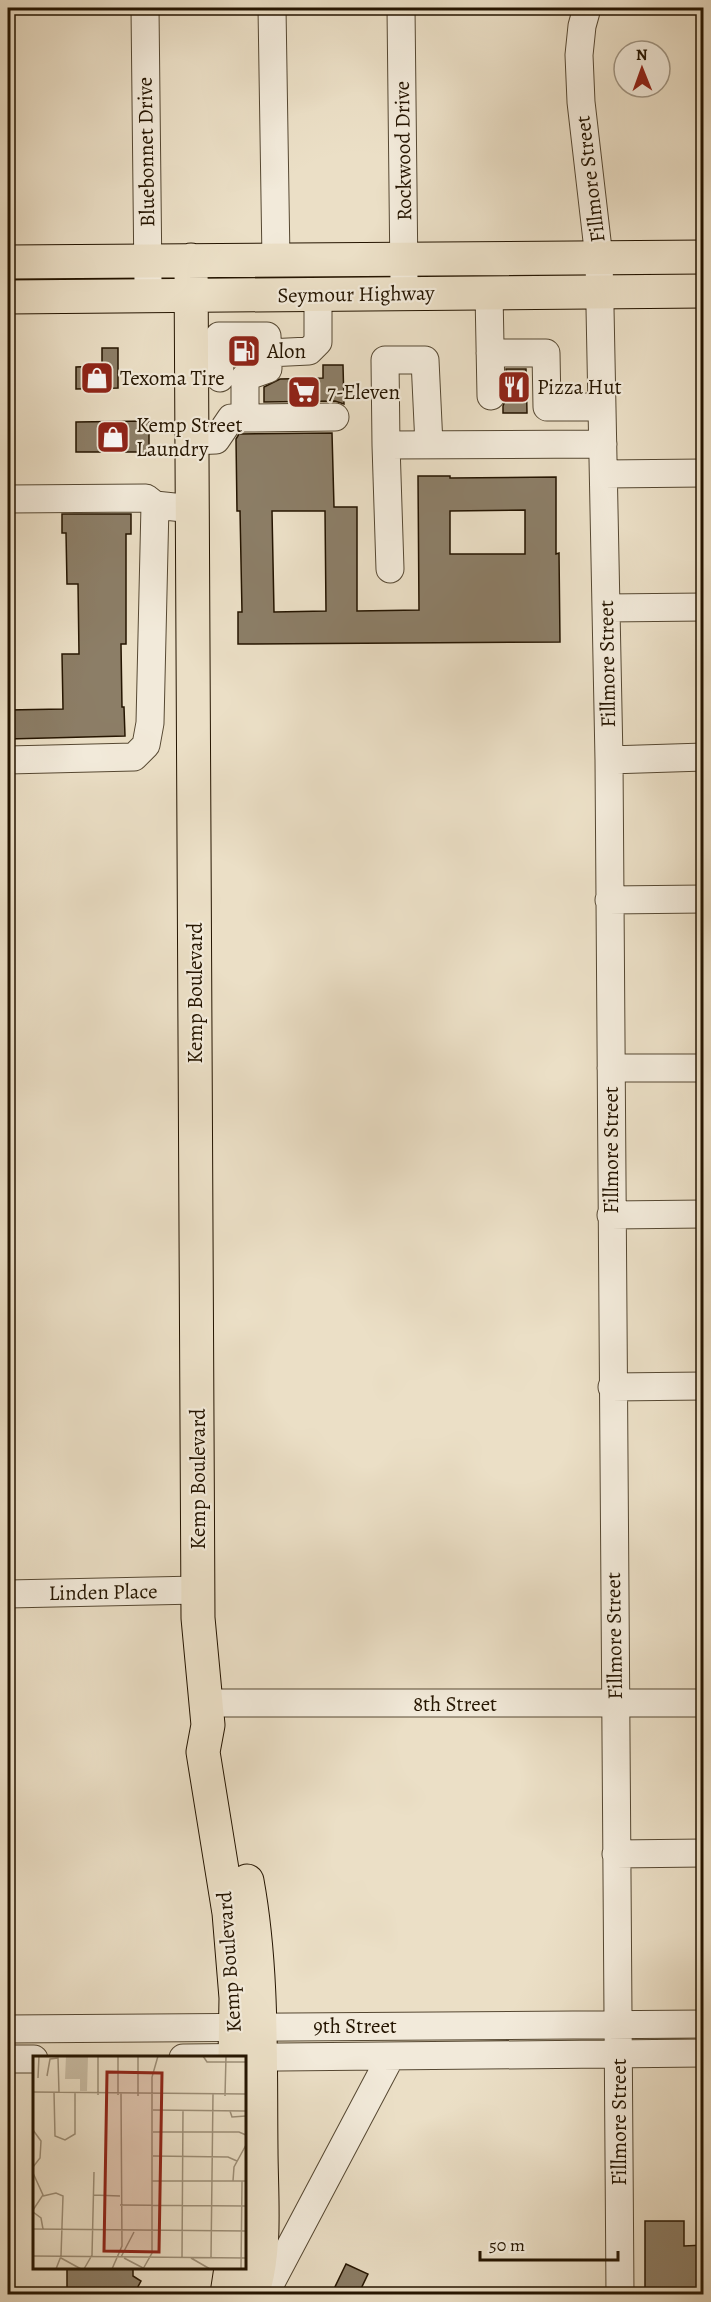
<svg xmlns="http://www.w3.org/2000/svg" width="711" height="2302" font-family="Alegreya,serif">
	<rect width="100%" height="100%" fill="#ebdfc6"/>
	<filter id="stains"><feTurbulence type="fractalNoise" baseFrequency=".00333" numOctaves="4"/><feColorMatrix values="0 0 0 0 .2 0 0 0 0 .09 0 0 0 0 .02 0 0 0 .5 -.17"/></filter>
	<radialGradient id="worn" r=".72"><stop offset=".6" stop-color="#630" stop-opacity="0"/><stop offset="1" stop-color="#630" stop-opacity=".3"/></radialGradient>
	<path fill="#8c7e67" stroke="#251501" stroke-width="1.5" fill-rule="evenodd" d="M102,348H118V388L76,389V367L102,366Z
		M235,352H252V358L235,365Z
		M323,365H343L344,404L335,401L264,402V387L280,379L323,378Z
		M506,369H526L527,413H503V406L507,396Z
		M149,421V452H76V422Z
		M332,433L334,507H357V611L419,610L418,476H450V478L556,477V554L559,553L560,642L238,644V612H242L240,511H237L236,439L239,434ZM525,510V554H450V511ZM272,511H325L326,611L274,612Z
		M62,514H131V534H126V644H121L122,707H124L125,736L8,739V710L63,709L62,654H79L78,584H67L66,533H62Z
		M645,2221H684V2246L704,2245V2295H645Z
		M346,2264L368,2274L358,2295H331Z
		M67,2268H133V2276L141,2281L134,2294L67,2295Z"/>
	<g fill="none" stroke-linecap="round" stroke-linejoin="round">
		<path stroke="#c3b79f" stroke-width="27" stroke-dasharray="27 14" stroke-linecap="butt" d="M244,338V365"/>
		<defs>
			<path id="minor" d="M145,8L148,282
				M272,8L276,260
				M401,8L404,279
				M587,8L582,26L579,55L581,102L599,258L609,760L620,2294
				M489,293L491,396
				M268,353L309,351L318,342V294
				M490,353H546L547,407H602
				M220,378L219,336H267L268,369L245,377V418L335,417
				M192,441L216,440L231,418H245
				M386,445L385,360H425L429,445
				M604,474L704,473
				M8,499L146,498L155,505L193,509
				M390,569L386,445L603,444
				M606,608L704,607
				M8,760L134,757L146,745L150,723L155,505
				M609,760L704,757
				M609,900L704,899
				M611,1068H704
				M611,1215L704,1214
				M612,1387L704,1386
				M8,1594L198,1590
				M206,1703H704
				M616,1854L704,1853
				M8,2029L704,2024
				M183,2058L704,2053
				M8,2059H34
				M265,2294L391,2056"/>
			<path id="major" d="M191,260L198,1618L208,1725L203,1752L229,1913L236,1998L235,2058
				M8,262L704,257
				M8,297L704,291
				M247,1881C263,1969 260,2060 261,2149C261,2195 267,2252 252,2294
				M227,2294L231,2268"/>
		</defs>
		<use href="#minor" stroke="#564832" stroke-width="29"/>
		<use href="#major" stroke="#251501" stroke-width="35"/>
		<use href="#minor" stroke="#f2eada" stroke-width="27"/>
		<use href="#major" stroke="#ebdfc6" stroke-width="33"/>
	</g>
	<defs>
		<symbol id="fuel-square" viewBox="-11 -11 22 22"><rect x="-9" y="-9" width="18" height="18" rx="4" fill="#8f2418" stroke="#f2eada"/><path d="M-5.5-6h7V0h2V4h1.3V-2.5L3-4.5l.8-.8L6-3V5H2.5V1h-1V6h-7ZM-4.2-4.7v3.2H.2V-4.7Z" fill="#fff"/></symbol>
		<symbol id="shop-square" viewBox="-11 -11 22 22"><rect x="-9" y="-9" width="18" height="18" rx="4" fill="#8f2418" stroke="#f2eada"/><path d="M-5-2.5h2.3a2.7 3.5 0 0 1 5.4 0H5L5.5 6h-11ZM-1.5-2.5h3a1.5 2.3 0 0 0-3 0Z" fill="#fff"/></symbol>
		<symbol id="restaurant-square" viewBox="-11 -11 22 22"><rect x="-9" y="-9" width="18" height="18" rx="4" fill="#8f2418" stroke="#f2eada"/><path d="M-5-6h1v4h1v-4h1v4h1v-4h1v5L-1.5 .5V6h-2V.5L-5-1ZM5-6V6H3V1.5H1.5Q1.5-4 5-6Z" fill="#fff"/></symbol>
		<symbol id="supermarket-square" viewBox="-11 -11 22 22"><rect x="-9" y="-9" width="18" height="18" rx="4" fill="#8f2418" stroke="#f2eada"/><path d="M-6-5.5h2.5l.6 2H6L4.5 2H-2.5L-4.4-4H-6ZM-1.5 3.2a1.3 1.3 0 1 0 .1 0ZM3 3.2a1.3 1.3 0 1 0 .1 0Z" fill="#fff"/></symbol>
	</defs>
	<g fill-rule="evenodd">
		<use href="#fuel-square" x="225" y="332" width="38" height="38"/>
		<use href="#shop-square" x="78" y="359" width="38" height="38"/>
		<use href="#restaurant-square" x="495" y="368" width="38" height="38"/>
		<use href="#supermarket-square" x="285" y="373" width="38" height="38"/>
		<use href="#shop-square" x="94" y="418" width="38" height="38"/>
	</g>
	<g text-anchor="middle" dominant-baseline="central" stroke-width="4.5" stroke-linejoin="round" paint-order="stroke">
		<g font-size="21" fill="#251501" stroke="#f2eada">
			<text transform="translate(403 151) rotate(-91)">Rockwood Drive</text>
			<text transform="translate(146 152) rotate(-91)">Bluebonnet Drive</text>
			<text transform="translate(590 179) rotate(-97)">Fillmore Street</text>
			<text transform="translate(356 294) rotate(-1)">Seymour Highway</text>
			<text transform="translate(607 664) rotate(-91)">Fillmore Street</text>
			<text transform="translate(195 993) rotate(-90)">Kemp Boulevard</text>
			<text transform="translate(611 1150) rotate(-90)">Fillmore Street</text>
			<text transform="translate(198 1479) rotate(-90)">Kemp Boulevard</text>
			<text transform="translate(103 1592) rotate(-1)">Linden Place</text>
			<text transform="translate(614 1636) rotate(-91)">Fillmore Street</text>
			<text x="455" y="1704">8th Street</text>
			<text transform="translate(229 1962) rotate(-94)">Kemp Boulevard</text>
			<text x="355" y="2026">9th Street</text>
			<text transform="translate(619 2122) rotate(-90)">Fillmore Street</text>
		</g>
		<g font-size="21" fill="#251501" stroke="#f2eada" text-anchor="start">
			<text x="267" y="351">Alon</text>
			<text x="120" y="378">Texoma Tire</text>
			<text x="537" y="387">Pizza Hut</text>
			<text x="327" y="392">7-Eleven</text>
			<text x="136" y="425">Kemp Street<tspan x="136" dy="24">Laundry</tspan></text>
		</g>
	</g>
	<g transform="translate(33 2056)">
		<rect width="213" height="213" fill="#ebdfc6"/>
		<path d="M33,0H55L54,35H47V23H32Z" fill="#c9bda5"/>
		<path fill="none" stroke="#9c8e77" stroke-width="1.5" d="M65,0V39M170,0L174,6H213M14,20L17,3L25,2L26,36M5,22L6,0M0,36L213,38M21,36L22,80L32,84L42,78V36M85,39V0M105,40V0M192,40L193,0M120,54L213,55M197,55L199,61L213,60M0,74L8,85L7,102L0,111M120,76H206L213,79M120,100L195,101L204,105M0,117L10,139L0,154M119,125H213M200,125L201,111L213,89M60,139L87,140M10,140L23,137L30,140L28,200L23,213M87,149L213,150M0,156L8,162L10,173M0,173L213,175M0,200L213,202M88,201L101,176M28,202L48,213M91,202L112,213M149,202L150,54M158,202L177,213M178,202L180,38M51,213L59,199L61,116M79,213L89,190L88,37M110,213L119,197V21L125,0M208,213L209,125"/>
		<path fill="#8f2418" fill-opacity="0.15" stroke="#8f2418" stroke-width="3" d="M74,16L129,17L126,196L71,195Z"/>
		<rect width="213" height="213" fill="none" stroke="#251501" stroke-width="3"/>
	</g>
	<rect width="711" height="2302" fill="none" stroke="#ebdfc6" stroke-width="30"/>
	<rect x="9" y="9" width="693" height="2284" fill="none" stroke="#251501" stroke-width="3"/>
	<rect x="15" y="15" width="681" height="2272" fill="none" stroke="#251501" stroke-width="1.5"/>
	<g transform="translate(642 69) rotate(359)"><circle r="28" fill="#f2eada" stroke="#a09583" stroke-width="1.5"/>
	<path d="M0-4.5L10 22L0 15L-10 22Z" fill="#8f2418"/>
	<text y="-9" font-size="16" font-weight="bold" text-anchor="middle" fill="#251501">N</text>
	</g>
	<path d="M480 2251v9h138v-9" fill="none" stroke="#251501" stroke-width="3"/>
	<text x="489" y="2251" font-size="18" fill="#251501" stroke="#f2eada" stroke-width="4.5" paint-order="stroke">50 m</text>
	<rect width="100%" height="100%" filter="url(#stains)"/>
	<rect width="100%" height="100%" fill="url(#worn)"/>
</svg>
